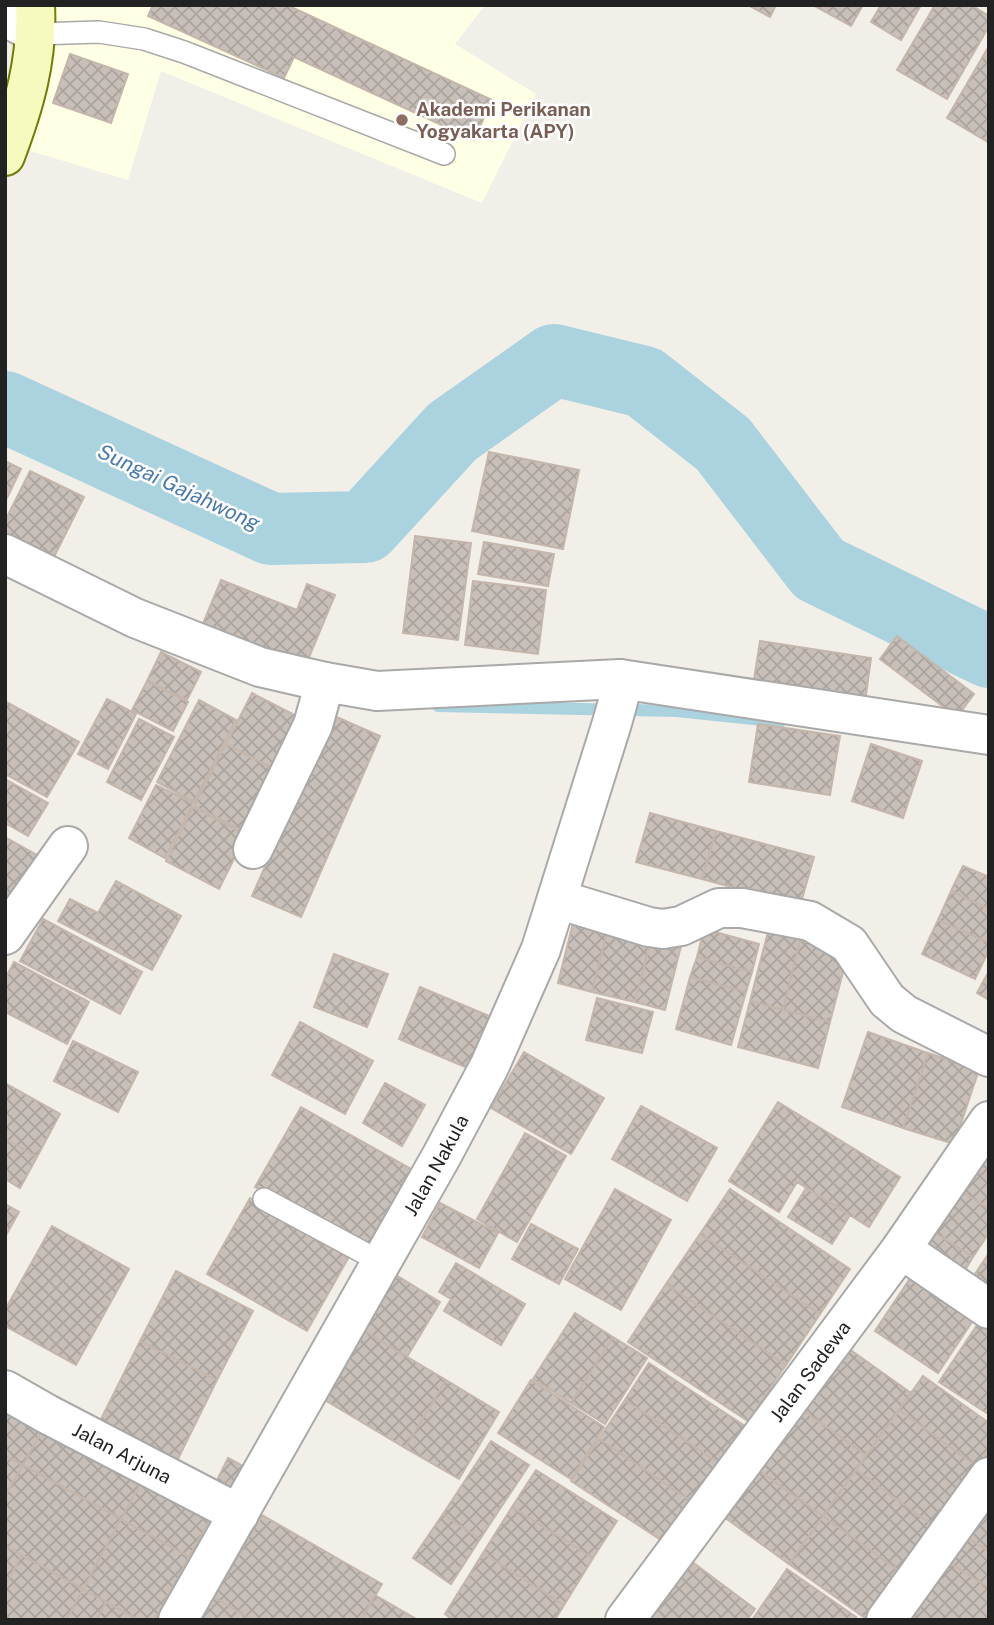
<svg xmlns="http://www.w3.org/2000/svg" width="994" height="1625" font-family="'Public Sans',sans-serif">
	<defs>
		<pattern id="building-cross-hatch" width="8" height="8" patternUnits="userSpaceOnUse" patternTransform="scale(1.75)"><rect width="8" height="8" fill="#c7bfb8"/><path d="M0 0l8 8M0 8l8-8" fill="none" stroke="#aba49e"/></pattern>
	</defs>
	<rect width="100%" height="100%" fill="#f2efe9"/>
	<path fill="#ffffe5" d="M19,5H485L455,44L536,94L482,203L161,71L128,180L13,146Z"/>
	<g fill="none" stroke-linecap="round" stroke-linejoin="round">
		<path stroke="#aad3df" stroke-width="12" d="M438,706L677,711L780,722"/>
		<path stroke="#aad3df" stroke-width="72" d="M5,407L271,529L365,527L452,432L554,360L644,382L723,444L819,569L989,652"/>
	</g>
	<path fill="url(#building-cross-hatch)" stroke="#c4b6ab" stroke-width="2" d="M153,5H287L492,100L474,140L294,57L284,78L148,16Z
		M748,5H776L770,17Z
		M813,5H863L851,26Z
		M881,5H921L901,40L871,22Z
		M935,5H971L989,16V26L947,99L897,70Z
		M989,46V140L988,142L947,118Z
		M70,54L128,74L111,123L53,103Z
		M489,452L579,470L563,549L472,531Z
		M5,461L21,469L5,502Z
		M30,471L84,497L53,559L5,536V521Z
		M415,536L471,543L458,640L403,633Z
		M484,542L554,554L548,586L478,574Z
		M221,580L297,610L307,584L335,595L305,667L202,626Z
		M473,581L546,590L538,654L465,645Z
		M897,636L974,694L957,717L880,659Z
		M760,641L871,658L865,702L753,686Z
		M161,652L201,672L187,700L147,681Z
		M147,681L188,702L173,731L132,710Z
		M252,693L306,721L279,771L226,744Z
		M107,699L136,714L108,769L78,754Z
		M199,700L236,720L194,802L157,782Z
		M5,701L79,742L47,797L5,774Z
		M332,715L380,736L301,917L252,896Z
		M139,719L174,737L141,800L107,782Z
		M758,724L840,736L830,795L749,782Z
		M226,744L279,772L247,833L194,806Z
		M871,744L922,761L903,818L852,801Z
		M5,779L48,803L28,836L5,823Z
		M156,785L193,803L165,858L129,838Z
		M193,807L246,835L219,889L166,861Z
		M650,813L716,831L702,879L636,862Z
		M716,831L814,857L800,906L702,879Z
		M5,837L39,856L5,911Z
		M963,866L989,877V909L951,891Z
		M116,881L181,916L152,970L58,921L70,899L98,913Z
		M951,891L989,909V943L938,920Z
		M43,919L142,972L120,1014L20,961Z
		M574,919L608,928L592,992L558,983Z
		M938,920L989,943V950L975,979L922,954Z
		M608,928L651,939L635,1002L592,992Z
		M704,929L759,944L752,972L697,957Z
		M768,932L800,940L783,1010L750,1001Z
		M651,939L681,946L665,1010L635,1002Z
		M800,940L848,953L830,1022L783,1010Z
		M334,954L388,974L367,1027L314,1007Z
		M697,957L752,972L746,992L690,977Z
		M14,962L89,1002L67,1044L5,1012V979Z
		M989,971V1000L977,993Z
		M690,977L746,992L731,1045L676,1029Z
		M420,987L494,1018L472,1070L399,1039Z
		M597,998L653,1012L642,1053L586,1040Z
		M750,1001L830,1022L818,1068L738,1047Z
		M300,1022L373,1061L345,1114L272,1075Z
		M868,1032L928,1053L903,1128L842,1107Z
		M73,1041L138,1072L118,1112L54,1081Z
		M524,1052L604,1098L571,1154L491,1108Z
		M928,1053L979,1070L954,1144L903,1128Z
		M5,1083L60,1114L37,1157L5,1139Z
		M385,1083L425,1105L402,1146L363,1123Z
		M778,1102L900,1177L869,1227L797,1182L779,1212L729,1181Z
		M641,1106L717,1148L687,1201L612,1159Z
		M301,1107L418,1173L372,1253L255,1187Z
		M525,1133L566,1156L517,1242L477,1219Z
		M5,1139L37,1157L20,1188L5,1179Z
		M989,1152V1209L958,1189Z
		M806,1188L850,1215L832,1244L788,1217Z
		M615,1189L671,1220L621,1310L565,1279Z
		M730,1189L850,1269L820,1314L700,1234Z
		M958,1189L989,1209V1233L973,1257L931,1230Z
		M250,1198L350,1255L307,1331L207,1274Z
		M440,1203L498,1233L479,1268L422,1237Z
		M5,1204L19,1212L5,1237Z
		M531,1224L578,1249L559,1284L512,1259Z
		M52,1226L129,1269L76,1365L5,1326V1310Z
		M931,1230L973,1257L959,1280L916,1252Z
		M700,1234L820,1314L786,1365L666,1284Z
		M989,1253V1297L969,1283Z
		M456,1263L525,1304L501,1345L444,1311L451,1299L439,1292Z
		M176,1271L253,1311L217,1380L140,1341Z
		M391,1272L440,1302L407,1357L359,1328Z
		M913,1274L976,1316L938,1373L875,1331Z
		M666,1284L786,1365L748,1421L628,1342Z
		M575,1313L613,1337L571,1403L533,1379Z
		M981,1319L989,1324L988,1414L939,1382Z
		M359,1328L446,1380L405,1448L318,1396Z
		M613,1337L647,1358L605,1424L571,1403Z
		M140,1341L217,1380L176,1463L99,1423Z
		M845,1346L911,1393L866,1455L801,1409Z
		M649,1363L745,1426L720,1464L625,1400Z
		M923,1376L989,1423V1451L978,1467L899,1410Z
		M446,1380L499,1412L459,1479L405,1448Z
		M531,1380L604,1427L571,1479L498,1433Z
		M625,1400L720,1464L694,1503L599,1439Z
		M5,1401L46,1423L23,1465L5,1456Z
		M801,1409L866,1455L823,1516L758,1470Z
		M899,1410L978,1467L935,1527L856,1470Z
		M46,1423L144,1478L121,1519L23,1465Z
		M599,1439L694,1503L667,1544L571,1481Z
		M491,1441L529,1465L480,1539L443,1514Z
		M5,1456L23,1465L5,1496Z
		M228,1458L250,1470L234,1500L213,1488Z
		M23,1465L121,1519L83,1589L5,1546V1496Z
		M536,1470L617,1521L593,1558L512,1507Z
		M758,1470L823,1516L789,1564L724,1517Z
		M856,1470L935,1527L902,1573L823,1516Z
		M144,1478L212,1516L189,1557L121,1519Z
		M512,1507L593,1558L564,1605L483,1553Z
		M984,1509L989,1512V1551L966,1537Z
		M443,1514L480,1539L451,1584L413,1558Z
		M262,1515L382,1584L361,1620H252L214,1597Z
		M823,1516L902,1573L868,1620L789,1564Z
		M121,1519L189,1557L155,1620H139L83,1589Z
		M966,1537L989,1551V1588L949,1562Z
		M5,1546L22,1555L5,1586Z
		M483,1553L564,1605L555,1620H453L445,1614Z
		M22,1555L83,1589L66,1620H5V1586Z
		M683,1555L755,1609L747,1620H650L640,1613Z
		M949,1562L989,1588V1620H912Z
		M787,1569L856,1617L854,1620H752Z
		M83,1589L106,1602L96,1620H66Z
		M375,1595L418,1620H361Z
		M214,1597L252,1620H201Z
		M106,1602L139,1620H96Z"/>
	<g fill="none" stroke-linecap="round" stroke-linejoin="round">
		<defs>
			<path id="lane" d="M37,34L99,32L144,39L184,52L444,154
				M264,1199L381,1262"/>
			<g id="street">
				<path d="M5,17L37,34"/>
				<path d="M5,554L135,618L260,667L325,682L377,691L620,679L989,735"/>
				<path d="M253,849L313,725L325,682"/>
				<path d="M557,899L649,927L663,929L681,926L719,908H742L810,921L849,944L887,1000L904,1014L989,1057"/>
				<path d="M5,935L68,846"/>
				<path d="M901,1249L989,1309"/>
				<path id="s1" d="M5,1390L47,1414L239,1514"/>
				<path id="s2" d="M178,1620L441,1157L490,1065L541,949L612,723L620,694V679"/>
				<path id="s3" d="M625,1620L901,1249L989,1121"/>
				<path d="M886,1620L989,1477"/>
			</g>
			<path id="secondary" d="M5,156C24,106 38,59 35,5"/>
		</defs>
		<use href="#lane" stroke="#a9a9a9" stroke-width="24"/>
		<use href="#street" stroke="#a9a9a9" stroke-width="42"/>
		<use href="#secondary" stroke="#707d05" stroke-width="42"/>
		<use href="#lane" stroke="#fff" stroke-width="21"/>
		<use href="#street" stroke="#fff" stroke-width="38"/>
		<use href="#secondary" stroke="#f7fabf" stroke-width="38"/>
	</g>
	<circle fill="#8d6e63" stroke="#fff" stroke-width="2.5" cx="402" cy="120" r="7"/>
	<g text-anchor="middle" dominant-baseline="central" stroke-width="5" stroke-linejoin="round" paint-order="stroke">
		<g font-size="19" font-weight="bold" fill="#785e54" stroke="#fff" text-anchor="start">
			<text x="416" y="109">Akademi Perikanan<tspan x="416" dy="22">Yogyakarta (APY)</tspan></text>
		</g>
		<g font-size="19" fill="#222" stroke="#fff">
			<text stroke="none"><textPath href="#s2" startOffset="523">Jalan Nakula</textPath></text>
			<text stroke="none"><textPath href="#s3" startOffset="310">Jalan Sadewa</textPath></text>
			<text stroke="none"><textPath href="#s1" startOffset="133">Jalan Arjuna</textPath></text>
		</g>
		<g font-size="21" font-style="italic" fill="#4a7aab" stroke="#fff">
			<text transform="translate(179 487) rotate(25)">Sungai Gajahwong</text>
		</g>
	</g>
	<rect width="994" height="1625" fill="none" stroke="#222222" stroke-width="14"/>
</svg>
